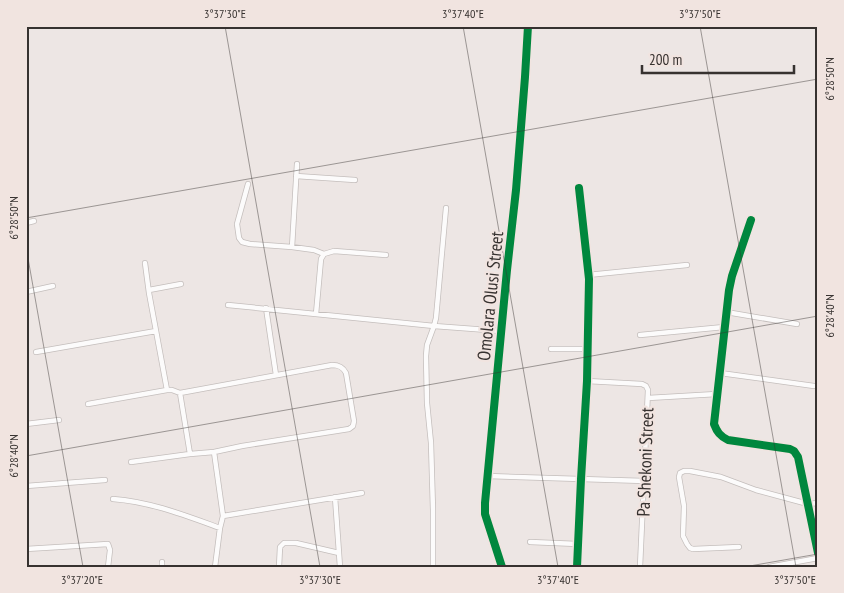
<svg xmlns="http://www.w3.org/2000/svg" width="844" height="593" font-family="'PT Sans Narrow',sans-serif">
	<rect width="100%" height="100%" fill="#ede6e4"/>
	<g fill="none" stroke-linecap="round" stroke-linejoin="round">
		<defs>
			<path id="minor" d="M296,176L355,180
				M248,184L237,224L239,238L242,242L250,244L292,247L314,250L324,254
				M751,220L732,276L729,290L714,424C717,432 720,436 728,440L790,449L794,451L798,457L818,553
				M26,223L34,221
				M292,247L297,164
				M145,263L149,293L167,390H172L180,393L190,454L214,452L223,516L220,528L215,567
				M588,275L687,265
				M149,290L181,284
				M26,292L53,286
				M228,305L434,326L501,331
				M266,308L276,375
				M726,312L797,324
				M316,314L321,259L324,254L334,251L386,255
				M640,335L724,327
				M551,349H588
				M36,352L156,331
				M720,373L814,386
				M587,381L642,384L646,386L648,390L640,567
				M180,393L332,365C339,365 343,367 346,373L354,421L353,426L349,429L242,446L214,452
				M648,398L717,394
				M88,404L167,390
				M26,424L59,420
				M131,462L190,454
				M487,476L645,481
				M26,486L105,480
				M335,497L340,567
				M113,499C151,502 184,515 220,528
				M223,516L362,493
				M530,542L578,544
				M739,547L693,549L690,548L687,544L683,536L684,506L679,477L680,473L684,471H690L721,477L756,490L808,504L818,503
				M26,549L108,544L110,550L108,567
				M162,562V567
				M279,567L280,547L284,543H296L339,553
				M433,567V510L431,443L427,403L426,356L427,345L434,326L436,318L446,208
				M502,567L485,514V503L507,270L516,190L525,77L528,26
				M577,567L581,479L587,381L589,279L579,188
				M769,567L818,558"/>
		</defs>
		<use href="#minor" stroke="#c4bebc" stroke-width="6"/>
		<use href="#minor" stroke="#fcfbfb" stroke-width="4.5"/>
		<defs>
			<path id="cycleway" d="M751,220L732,276L729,290L714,424C717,432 720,436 728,440L790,449L794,451L798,457L818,553
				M502,567L485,514V503L507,270L516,190L525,77L528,26
				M577,567L581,479L587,381L589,279L579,188"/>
		</defs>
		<use href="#cycleway" stroke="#f1e4e0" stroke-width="11"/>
		<use href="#cycleway" stroke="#00873e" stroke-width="8"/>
	</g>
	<path fill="none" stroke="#373230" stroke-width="1" stroke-opacity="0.45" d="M225,26L320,567M463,26L558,567M700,26L796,567M26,218L818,79M26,247L83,567M26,456L818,316M744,567L818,554"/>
	<g text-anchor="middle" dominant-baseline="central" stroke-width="4.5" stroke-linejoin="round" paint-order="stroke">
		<g font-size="18" fill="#373230" stroke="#f1e4e0">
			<text transform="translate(490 296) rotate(-84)">Omolara Olusi Street</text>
			<text transform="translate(645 462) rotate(-88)">Pa Shekoni Street</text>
		</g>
	</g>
	<rect width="844" height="593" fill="none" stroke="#f1e4e0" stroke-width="55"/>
	<path d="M642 65v8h152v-8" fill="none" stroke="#373230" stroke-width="2.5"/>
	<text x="649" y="65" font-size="15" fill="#373230" stroke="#f1e4e0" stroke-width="4" paint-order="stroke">200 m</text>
	<rect x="28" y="28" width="788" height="538" fill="none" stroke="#373230" stroke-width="2"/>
	<g font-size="12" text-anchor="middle" fill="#373230">
		<text x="225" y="18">3°37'30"E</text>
		<text x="463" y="18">3°37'40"E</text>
		<text x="700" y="18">3°37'50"E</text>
		<text transform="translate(830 79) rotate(-90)" y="4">6°28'50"N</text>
		<text transform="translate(14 218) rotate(-90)" y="4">6°28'50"N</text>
		<text transform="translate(830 316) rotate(-90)" y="4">6°28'40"N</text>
		<text transform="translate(14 456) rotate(-90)" y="4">6°28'40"N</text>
		<text x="82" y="584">3°37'20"E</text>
		<text x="320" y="584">3°37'30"E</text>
		<text x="558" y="584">3°37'40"E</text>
		<text x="795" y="584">3°37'50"E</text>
	</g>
</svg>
